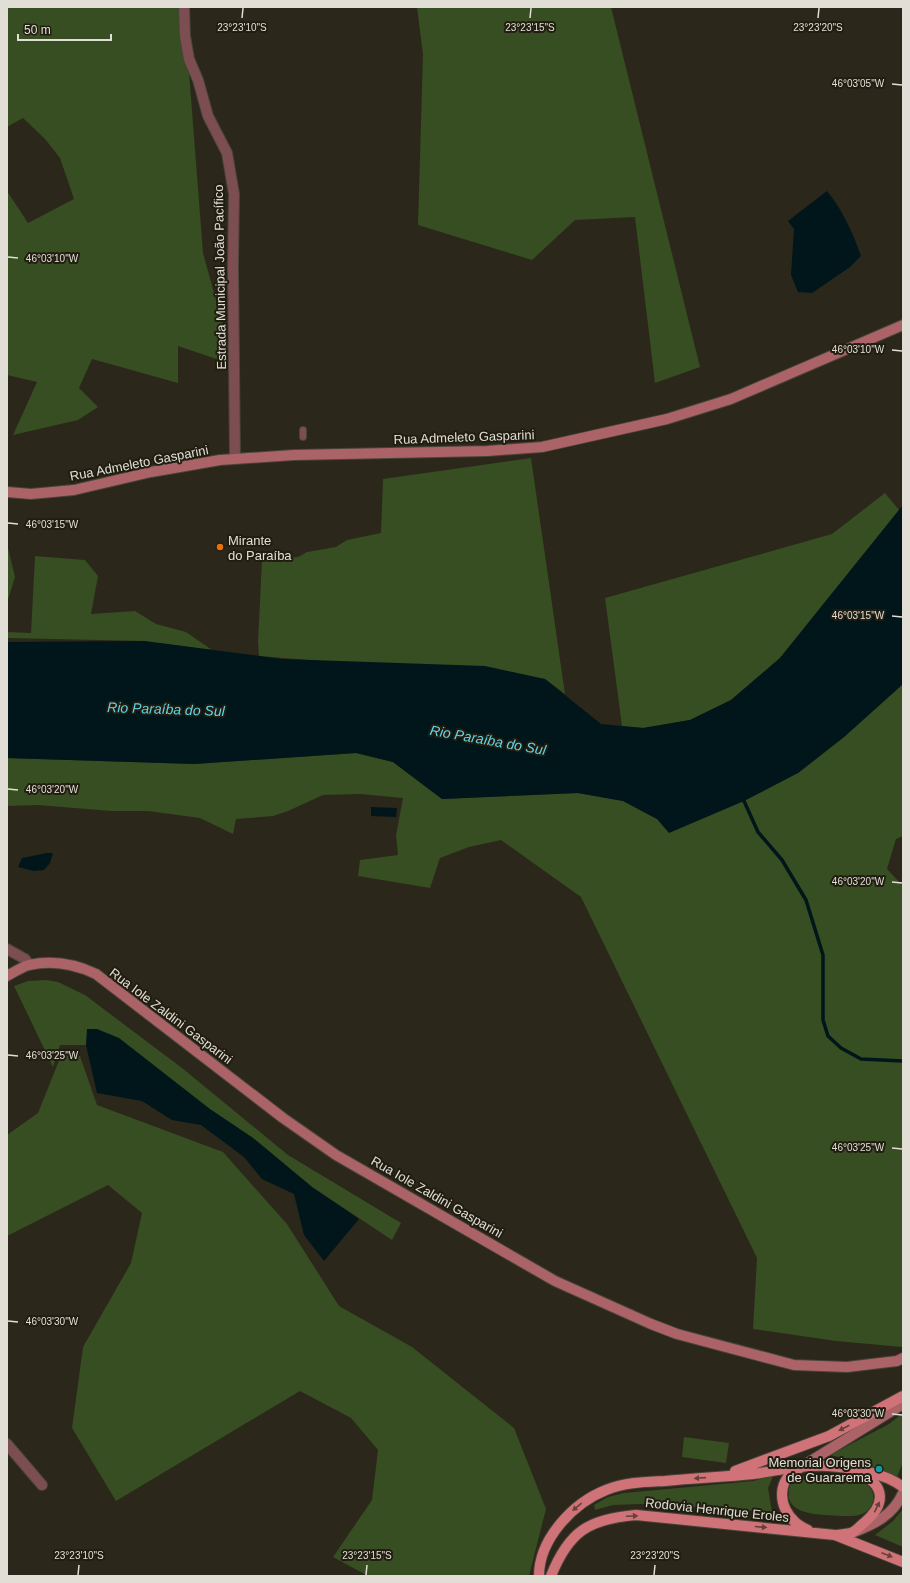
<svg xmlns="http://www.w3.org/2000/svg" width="910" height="1583" font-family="Arial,sans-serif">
	<rect width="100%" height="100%" fill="#2b271a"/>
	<path fill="#364e21" d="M7,7H184L203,253L234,365L178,346V383L92,359L79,388L98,407L78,420L13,435L37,382L7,375V191L28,223L74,199L60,158L45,139L23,118L7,127Z
		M417,7H611L700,367L655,383L635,217L575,220L532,260L418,225L423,54Z
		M531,458L565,694L545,679L259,656L258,642L262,560L298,557L307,552L336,547L347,540L381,533L383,479Z
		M885,493L899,510L780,658L731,700L690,720L643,728L622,726L605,598L832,534Z
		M7,548H8L15,577L7,603Z
		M35,556L85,560L98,576L91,614L135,611L156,624L186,632L212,650L144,641L7,638V632L31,633Z
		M903,684V836L896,839L887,869L903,886L902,1347L836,1341L753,1329L757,1258L581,897L501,840L469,847L440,858L430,888L358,876L360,860L398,855L396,835L403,798L360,794L323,795L288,811L273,816L236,819L233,834L200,818L148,811H111L38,805L7,806V758L194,764L356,753L393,762L442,799L578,793L623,801L657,819L798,773L844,737Z
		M46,980L58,982L85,995L182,1068L288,1155L401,1223L392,1240L312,1187L253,1138L88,1029L86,1045H60L53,1067L14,986L28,981Z
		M62,1053L80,1056L97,1105L223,1152L287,1224L339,1306L412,1347L514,1428L546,1509L529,1576H368L333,1557L372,1500L378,1450L351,1418L300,1391L116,1501L72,1428L83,1347L131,1263L142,1213L108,1185L7,1236V1135L38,1113Z
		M903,1413V1462L897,1477L861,1462L830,1455L889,1424Z
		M684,1437L729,1443L726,1463L682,1457Z
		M774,1474L768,1488L772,1512L640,1504L613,1505L595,1510L594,1505L608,1497L624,1493L754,1481Z
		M807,1475C825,1477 848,1475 864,1483C877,1490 876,1506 864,1513C858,1517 848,1516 841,1516C823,1514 784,1517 789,1489C791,1479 798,1477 807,1475Z
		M903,1509V1547L875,1535L893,1521Z"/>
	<path fill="#00161a" d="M827,191C843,211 853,233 861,256L850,267L812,293L798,292L791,275L794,229L788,221Z
		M903,505V684L844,737L798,773L744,801L669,833L657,819L623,801L578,793L442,799L393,762L356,753L194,764L7,758V642L144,641L282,659L485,666L545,679L601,724L643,728L690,720L731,700L780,658Z
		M371,807L397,808L396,817L371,816Z
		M47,853H53L50,863L44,870L34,871L18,867L22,858Z
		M87,1029H97L119,1038L210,1109L253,1138L312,1187L359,1219L324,1261L304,1235L294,1194L262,1179L244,1157L201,1125L172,1120L142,1101L97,1093L86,1045Z"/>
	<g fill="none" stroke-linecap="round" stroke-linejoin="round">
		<path stroke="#00161a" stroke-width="3.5" d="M744,801L758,832L782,860L806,900L823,955V1020L828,1036L841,1048L861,1059L903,1061"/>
		<defs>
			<path id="lane" d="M303,430V437"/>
			<path id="street" d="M184,7L185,36L189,59L198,80L208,116L227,153L234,194L233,267L235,459
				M7,949L25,959L29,965
				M7,1444L42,1485"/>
			<path id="secondary" d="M7,492L31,494L74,490L151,472L220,460L294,455L487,451L542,447L667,419L731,399L903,325
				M7,976C14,972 22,967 29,965C52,960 75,964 96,974L283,1118L336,1155L555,1281L651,1324L677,1334L794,1365L847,1367L897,1361L903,1358
				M801,1467L903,1404
				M854,1532C875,1524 893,1515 903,1493"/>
			<path id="primary" d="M800,1468C777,1478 777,1505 795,1522C798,1525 804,1528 808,1530
				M735,1471L829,1436L903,1396
				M837,1535C842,1534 849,1534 853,1532C857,1530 861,1525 865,1522C885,1505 886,1486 861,1474
				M539,1576C539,1539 573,1503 606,1490C626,1482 645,1482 665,1481C694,1478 724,1477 753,1474C777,1471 803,1464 828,1466C853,1468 883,1472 903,1487
				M551,1576C569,1531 589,1519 636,1515L835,1535L903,1562"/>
		</defs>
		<use href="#lane" stroke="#484438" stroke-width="8"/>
		<use href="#street" stroke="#484438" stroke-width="12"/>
		<use href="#secondary" stroke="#484438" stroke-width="12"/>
		<use href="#primary" stroke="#484438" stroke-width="12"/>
		<use href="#lane" stroke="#7c4e51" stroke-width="6"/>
		<use href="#street" stroke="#7c4e51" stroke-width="10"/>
		<use href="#secondary" stroke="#ab6368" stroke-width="10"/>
		<use href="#primary" stroke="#d07379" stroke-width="10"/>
	</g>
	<defs><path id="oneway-solid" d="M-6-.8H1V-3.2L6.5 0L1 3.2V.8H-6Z"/></defs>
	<g fill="#673f3b">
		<use href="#oneway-solid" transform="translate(844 1428) rotate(153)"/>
		<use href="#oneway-solid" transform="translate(700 1478) rotate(176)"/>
		<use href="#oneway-solid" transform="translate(577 1507) rotate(141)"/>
		<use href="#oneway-solid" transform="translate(877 1507) rotate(-64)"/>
		<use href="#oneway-solid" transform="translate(632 1516) rotate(-3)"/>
		<use href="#oneway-solid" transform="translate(761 1527) rotate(5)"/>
		<use href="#oneway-solid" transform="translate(887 1555) rotate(21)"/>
	</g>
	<path fill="none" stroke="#e1ded6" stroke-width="1.5" d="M242,18L243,8M530,18L531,8M818,18L819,8M892,84L902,85M8,257L18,258M892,350L902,351M8,523L18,524M892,616L902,617M8,789L18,790M892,882L902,883M8,1055L18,1056M892,1148L902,1149M8,1321L18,1322M892,1414L902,1415M78,1575L79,1565M366,1575L367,1565M654,1575L655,1565"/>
	<circle fill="#e8710a" stroke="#211d11" stroke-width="1.5" cx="220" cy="547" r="4"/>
	<circle fill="#0f9aa8" stroke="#211d11" stroke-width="1.5" cx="879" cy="1469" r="4"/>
	<g text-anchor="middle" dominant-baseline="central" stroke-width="4" stroke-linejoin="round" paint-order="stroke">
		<g font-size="13" fill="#e1ded6" stroke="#211d11">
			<text transform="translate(220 277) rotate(-91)">Estrada Municipal João Pacífico</text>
			<text transform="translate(464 437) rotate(-2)">Rua Admeleto Gasparini</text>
			<text transform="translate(139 463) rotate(-11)">Rua Admeleto Gasparini</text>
			<text transform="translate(171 1016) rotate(37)">Rua Iole Zaldini Gasparini</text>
			<text transform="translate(437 1197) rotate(30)">Rua Iole Zaldini Gasparini</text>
			<text transform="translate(717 1510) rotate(6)">Rodovia Henrique Eroles</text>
		</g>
		<g font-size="13" fill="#e1ded6" stroke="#211d11" text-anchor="start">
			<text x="228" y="540">Mirante<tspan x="228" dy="15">do Paraíba</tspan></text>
			<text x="871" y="1462" text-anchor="end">Memorial Origens<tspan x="871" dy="15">de Guararema</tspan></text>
		</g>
		<g font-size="14" font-style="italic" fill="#61d4e8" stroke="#211d11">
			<text transform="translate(166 709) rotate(2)">Rio Paraíba do Sul</text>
			<text transform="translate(488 740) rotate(10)">Rio Paraíba do Sul</text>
		</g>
	</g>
	<g font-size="10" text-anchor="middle" fill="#e1ded6" stroke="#211d11" stroke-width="4" stroke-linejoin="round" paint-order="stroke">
		<text x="242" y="31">23°23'10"S</text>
		<text x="530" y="31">23°23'15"S</text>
		<text x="818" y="31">23°23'20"S</text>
		<text x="858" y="87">46°03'05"W</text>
		<text x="52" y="262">46°03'10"W</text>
		<text x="858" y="353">46°03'10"W</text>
		<text x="52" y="528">46°03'15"W</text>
		<text x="858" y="619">46°03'15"W</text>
		<text x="52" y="793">46°03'20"W</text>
		<text x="858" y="885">46°03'20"W</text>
		<text x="52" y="1059">46°03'25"W</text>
		<text x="858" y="1151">46°03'25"W</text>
		<text x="52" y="1325">46°03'30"W</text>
		<text x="858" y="1417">46°03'30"W</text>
		<text x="79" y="1559">23°23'10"S</text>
		<text x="367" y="1559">23°23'15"S</text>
		<text x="655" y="1559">23°23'20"S</text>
	</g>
	<rect width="910" height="1583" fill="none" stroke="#e1ded6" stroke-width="16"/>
	<path d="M18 34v6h93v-6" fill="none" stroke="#e1ded6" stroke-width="2"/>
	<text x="24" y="34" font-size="12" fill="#e1ded6" stroke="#211d11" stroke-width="3" paint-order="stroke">50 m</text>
</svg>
